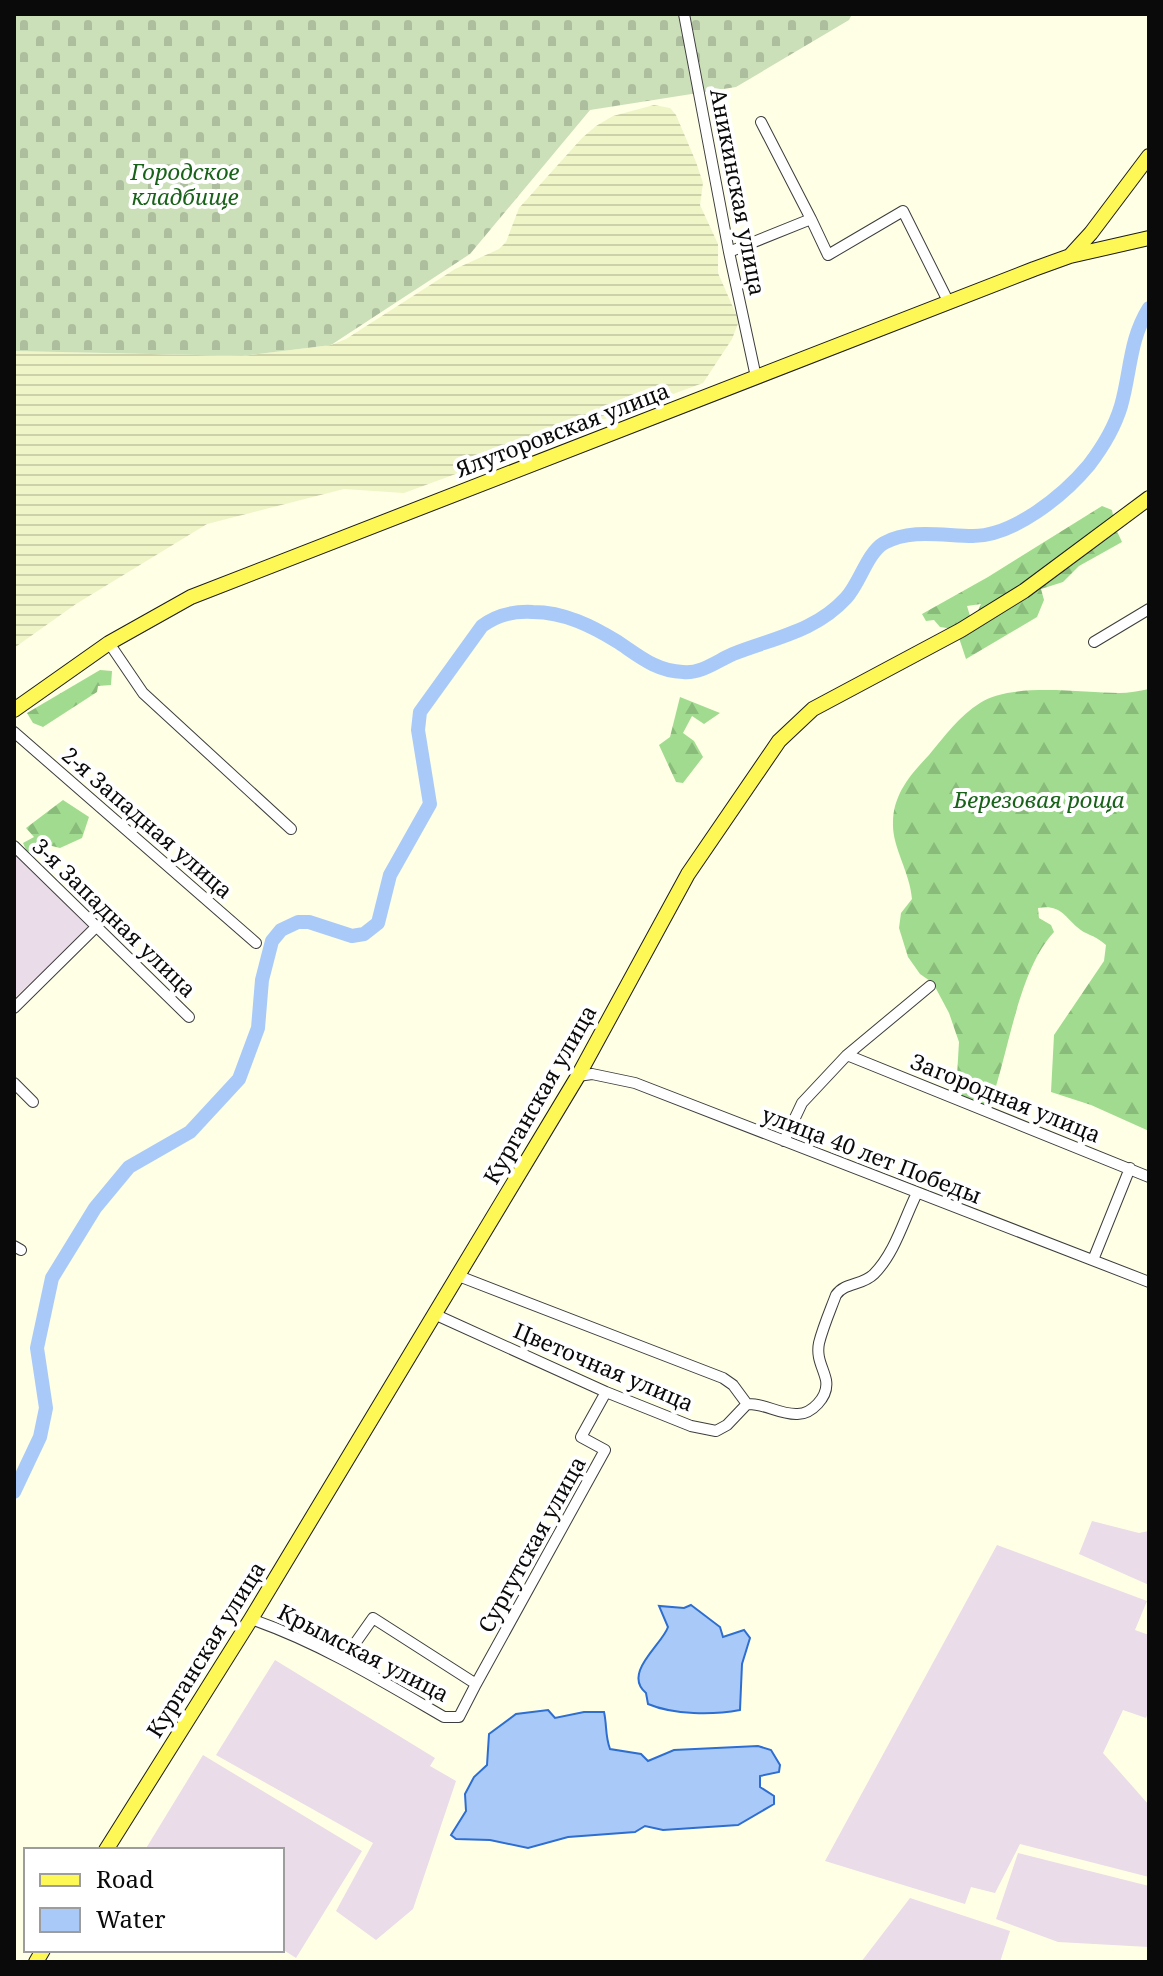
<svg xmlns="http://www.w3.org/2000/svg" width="1163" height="1976" font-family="'Noto Serif',serif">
	<defs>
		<pattern id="farmland-rules" width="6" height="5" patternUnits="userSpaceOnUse" patternTransform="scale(2)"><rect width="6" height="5" fill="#eff5c6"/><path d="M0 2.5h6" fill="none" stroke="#ccd1a9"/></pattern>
		<pattern id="forest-firs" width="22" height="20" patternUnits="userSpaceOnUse" patternTransform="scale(2)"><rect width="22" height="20" fill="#a1db8f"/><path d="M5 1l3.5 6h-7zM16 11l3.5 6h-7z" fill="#89bb7a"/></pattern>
		<pattern id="cemetery-stones" width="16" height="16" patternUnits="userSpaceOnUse" patternTransform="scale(2)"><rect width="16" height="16" fill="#cbdfb9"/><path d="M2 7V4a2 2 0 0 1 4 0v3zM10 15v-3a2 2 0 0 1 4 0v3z" fill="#adbe9e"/></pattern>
	</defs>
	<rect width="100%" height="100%" fill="#ffffe6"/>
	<path fill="#eadce8" d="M14,853L88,927L14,999Z
		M1092,1521L1139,1533L1149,1531V1585L1079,1554Z
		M997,1545L1147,1601L1135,1630L1149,1635V1710L1146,1718L1123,1710L1103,1753L1149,1805V1877L1020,1844L995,1893L971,1887L965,1904L825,1861Z
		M275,1660L435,1758L430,1766L456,1781L413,1909L376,1940L336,1911L373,1843L216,1755Z
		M203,1755L362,1851L296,1958L282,1949V1850H145Z
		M1018,1853L1149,1886V1947L1058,1942L996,1919Z
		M910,1898L1010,1931L1000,1962H861Z"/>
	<path fill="url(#farmland-rules)" d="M654,105L670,108L676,115L696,162L703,183L700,205L718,244V273L739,321L732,339L703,383L404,493L344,489L207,524L76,604L14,648V351L242,356L331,345L346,339L455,269L499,249L506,242L519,208L582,138L596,126L613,116Z"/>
	<path fill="url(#forest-firs)" d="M1102,506L1112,510L1115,527L1122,542L1079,566L1063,582L1041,589L1044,600L1037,617L966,659L958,635L969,630L981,604L967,606L970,616L961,630L940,627L934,620L926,621L922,614L988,577Z
		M100,670L112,671L111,685L98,686L97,692L43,727L33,723L27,713Z
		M1149,689V1131L1091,1105L1051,1092L1054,1035L1104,961L1106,945C1094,934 1085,935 1077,927C1064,915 1059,904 1038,908L1039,918L1051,925L1054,932C1017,972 1009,1055 989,1107L956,1093L959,1042L949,1013L933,983L920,974L908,957L899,928L901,913L912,899C910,872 892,847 893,823C893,794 911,774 929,755C944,737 960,715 980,703C1012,682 1082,693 1119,693C1129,693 1139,691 1149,689Z
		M680,697L720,713L704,724L692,716L683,733L694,741L703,757L683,783L676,782L659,745L670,737Z
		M63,800L89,817L82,838L60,848L48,845L27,852L23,843L34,837L26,828Z"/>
	<path fill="url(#cemetery-stones)" d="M14,14H852L849,20L736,87L590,110L470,254L331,345L242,356L14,351Z"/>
	<path fill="#a9caf8" stroke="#2e6ed1" stroke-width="2" d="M691,1605L720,1627L723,1637L744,1630L750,1638L742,1664L740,1710C713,1715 674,1715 648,1704L646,1693C622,1673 662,1645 668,1627L659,1606L684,1608Z
		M548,1710L555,1718L584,1712H604C607,1725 605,1736 610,1749L641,1754L648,1761L674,1750L758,1746L771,1750L780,1765L779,1772L760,1776V1787L774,1796V1804L738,1825L663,1830L645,1826L635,1832L568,1837L528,1848L490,1840L456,1839L451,1835L466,1811L465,1794L474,1777L487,1765L489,1734L516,1714Z"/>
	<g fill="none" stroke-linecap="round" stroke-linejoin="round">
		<path stroke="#a9caf8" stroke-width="14" d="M14,1492L40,1437L46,1408L37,1348L52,1278L95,1208L129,1167L190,1132L239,1079L258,1028L262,980L272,941L281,930L298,922H309L352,936L364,934L378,923L390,875L430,804L418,730L420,712L482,626C498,614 514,611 533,612C564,612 592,626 618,642C639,656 656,671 683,672C701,674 717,661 733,654C773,638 815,632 846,598C860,583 867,553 884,543C911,528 944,536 973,536C1014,536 1064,495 1089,465C1102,448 1115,426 1121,406C1131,371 1129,340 1149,308"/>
		<defs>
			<path id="minor" d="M684,14L729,252L756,377
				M761,122L811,219
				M729,252L811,219L828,255L903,211L949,303
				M1094,642L1149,609
				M109,643L143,693L291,829
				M14,732L256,943
				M14,846L189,1017
				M14,1008L96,927
				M847,1055L1149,1177
				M578,1076L592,1074L635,1083L1149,1282
				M14,1083L33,1102
				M784,1141L802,1103L847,1055L930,986
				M14,1246L21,1250
				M1093,1260L1130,1168
				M456,1275L723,1378L733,1385L747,1404
				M434,1314L606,1392L691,1426L716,1431L727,1425L747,1404C764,1403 778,1414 796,1414C811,1415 829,1397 826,1380C823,1367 816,1358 819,1343C823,1327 830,1311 836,1295C845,1282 862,1286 874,1274C895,1253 904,1219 917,1193
				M251,1619C320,1643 382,1681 444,1717H459L476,1684L373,1618L344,1659
				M476,1684L605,1450L581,1437L606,1392"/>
			<path id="major" d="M1070,256L1091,233L1149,156
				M14,710L109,643L191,597L1034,269L1070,256L1149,238
				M106,1850L251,1619L578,1076L688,874L779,741L813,709L961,630L1024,591L1149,498
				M36,1962L43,1950"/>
		</defs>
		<use href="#minor" stroke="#3d3d3d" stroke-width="12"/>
		<use href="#major" stroke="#1b1b1b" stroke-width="16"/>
		<use href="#minor" stroke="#fff" stroke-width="10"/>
		<use href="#major" stroke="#fef857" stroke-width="14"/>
	</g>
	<g text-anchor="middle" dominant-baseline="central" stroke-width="8" stroke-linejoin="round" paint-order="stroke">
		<g font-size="22" font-style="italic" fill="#196219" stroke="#fff">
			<text x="185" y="171">Городское<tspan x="185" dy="25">кладбище</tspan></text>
			<text x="1039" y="799">Березовая роща</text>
		</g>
		<g font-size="22" fill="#0a0a0a" stroke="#fff">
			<text transform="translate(739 192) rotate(79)">Аникинская улица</text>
			<text transform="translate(562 429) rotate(-21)">Ялуторовская улица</text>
			<text transform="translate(148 822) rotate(41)">2-я Западная улица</text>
			<text transform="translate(115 917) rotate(44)">3-я Западная улица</text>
			<text transform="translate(539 1094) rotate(-60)">Курганская улица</text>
			<text transform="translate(1006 1097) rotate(22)">Загородная улица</text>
			<text transform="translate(872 1154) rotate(21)">улица 40 лет Победы</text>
			<text transform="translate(604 1366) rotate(23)">Цветочная улица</text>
			<text transform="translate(531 1544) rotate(-61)">Сургутская улица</text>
			<text transform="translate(205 1649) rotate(-58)">Курганская улица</text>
			<text transform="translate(364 1652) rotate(27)">Крымская улица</text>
		</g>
	</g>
	<rect width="1163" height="1976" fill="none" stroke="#0a0a0a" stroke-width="32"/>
	<rect x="24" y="1848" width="260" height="104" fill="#ffffff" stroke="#9d9d9d" stroke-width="2"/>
	<rect x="40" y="1874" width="40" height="12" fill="#fef857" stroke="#9d9d9d" stroke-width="2"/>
	<text x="96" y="1888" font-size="24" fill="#0a0a0a">Road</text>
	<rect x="40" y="1908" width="40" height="24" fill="#a9caf8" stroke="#9d9d9d" stroke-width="2"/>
	<text x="96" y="1928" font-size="24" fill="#0a0a0a">Water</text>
</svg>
